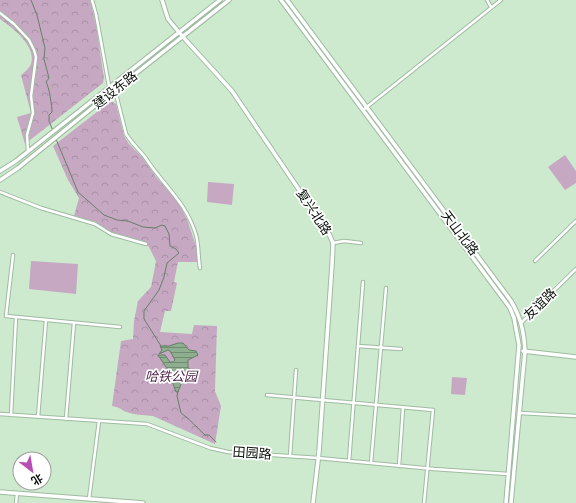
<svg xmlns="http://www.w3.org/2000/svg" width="576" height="503" font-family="'Zilla Slab','Noto Sans SC',serif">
	<defs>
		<pattern id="forest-crowns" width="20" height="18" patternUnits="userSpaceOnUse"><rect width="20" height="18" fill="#c6a8c3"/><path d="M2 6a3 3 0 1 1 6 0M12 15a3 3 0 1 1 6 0" fill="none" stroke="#a990a6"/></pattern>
		<pattern id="water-rules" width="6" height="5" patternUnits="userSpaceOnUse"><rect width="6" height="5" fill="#8eae90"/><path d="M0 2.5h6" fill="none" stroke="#728c74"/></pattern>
	</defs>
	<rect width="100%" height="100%" fill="#cdeacf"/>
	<path fill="url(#forest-crowns)" d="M0,0H90L96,25L104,78L103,83L25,144L17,117L31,113L21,75C24,73 28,69 30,66C39,48 13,28 0,19Z
		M111,101L116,104L124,136L129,144L142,157L157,178L174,197L181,207L188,222L196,246L198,262H178L174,282L177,283L171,311H165L160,332L192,334L194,325L217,326L215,391L221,406L215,444L153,416C144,415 132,415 124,411C119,408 118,407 112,406L121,341L133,339L134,321L138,301L151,287L156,261L149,247L143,241L112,233L96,222L74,216L79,198L68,180L53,146Z"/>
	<path fill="#c6a8c3" d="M565,155L576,171V183L565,190L548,167Z
		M208,182L234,184L232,205L207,202Z
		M31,261L78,264L76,294L29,289Z
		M452,377L467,378L465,395L451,394Z"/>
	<path fill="url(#water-rules)" stroke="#667f67" d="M178,343H183L189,350L196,351L198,355L188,360V367L190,370L183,379L178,392H176L168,370L158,355H165L170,362H173L175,360L170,351L168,350L159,354L162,350L160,346H169Z"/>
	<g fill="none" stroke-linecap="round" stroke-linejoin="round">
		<path stroke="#667f67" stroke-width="1" d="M31,0L37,15L45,48L44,59L49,78L46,82C49,86 52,106 52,112L49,115V121L53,131
			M56,139L78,192L104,215L117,220L128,221L143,227L155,228L162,225L165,226L169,234L170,246L176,249L179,253L167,263L164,277L159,290L144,311V319L161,346
			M178,391L177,396L181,413C190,419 197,428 205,435H209L216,442"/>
		<defs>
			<path id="street" d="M92,0L96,14L109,86
				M487,0L491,7
				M0,13L14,24L29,40L34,50L36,57L31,96L33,113L27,135L28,151
				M115,90L126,134C132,144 141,151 147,160C165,187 186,202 196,235C199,246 198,257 200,268
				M363,110L501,0
				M0,192L41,208L95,224L111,234L146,244
				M333,243L344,241L361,243
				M13,255L6,316L120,327
				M535,261L576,221
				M521,323L576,269
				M358,346L401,349
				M267,395L433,410L424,503
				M520,413L576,416
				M0,414L147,424L210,448L228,452L318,458L434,469L508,474
				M11,415L16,317
				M38,417L46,320
				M66,419L74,323
				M290,456L296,370
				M349,461L363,282
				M371,463L386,288
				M399,466L403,408
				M89,499L99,421
				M16,503L17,494"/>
			<path id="secondary" d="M162,0L168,19L183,37L232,91L329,234L333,243L332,265L319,452L313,503
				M281,0L496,289L510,308L514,318L519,345L506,503
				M287,0L511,301C521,318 524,332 525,351L511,503
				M0,171L16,161L220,0
				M0,180L18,168L97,104L229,0
				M523,351L576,357
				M0,492L143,503"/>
		</defs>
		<use href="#street" stroke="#9fbba1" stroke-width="4.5"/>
		<use href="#secondary" stroke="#9fbba1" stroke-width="5.5"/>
		<use href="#street" stroke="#fff" stroke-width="2.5"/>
		<use href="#secondary" stroke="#fff" stroke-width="3.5"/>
	</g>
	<g text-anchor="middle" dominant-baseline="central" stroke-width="3.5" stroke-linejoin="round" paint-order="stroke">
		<g font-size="13" fill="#071008" stroke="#fff">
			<text transform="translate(115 90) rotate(-38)">建设东路</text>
			<text transform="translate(314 212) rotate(57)">复兴北路</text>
			<text transform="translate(460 233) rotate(53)">天山北路</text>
			<text transform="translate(540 304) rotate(-44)">友谊路</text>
			<text transform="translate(252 453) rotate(4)">田园路</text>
		</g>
		<g font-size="13" font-style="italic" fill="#4f254c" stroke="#fff">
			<text x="171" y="376">哈铁公园</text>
		</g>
	</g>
	<g transform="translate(32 471) rotate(149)"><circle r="19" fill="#ffffff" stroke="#9c9f9c"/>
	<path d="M0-3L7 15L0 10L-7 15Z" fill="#b74fb2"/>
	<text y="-6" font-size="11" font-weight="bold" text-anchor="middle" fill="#071008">北</text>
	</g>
</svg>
